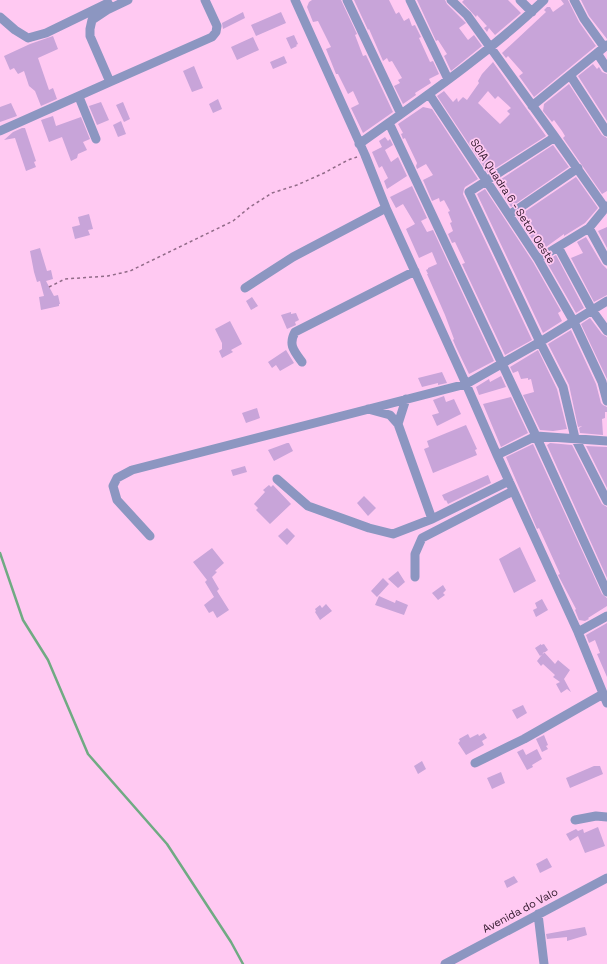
<svg xmlns="http://www.w3.org/2000/svg" width="607" height="964" font-family="'Space Grotesk',sans-serif">
	<rect width="100%" height="100%" fill="#ffc9f2"/>
	<g fill="none" stroke-linecap="round" stroke-linejoin="round">
		<path stroke="#70aa83" stroke-width="2.5" d="M0,553L23,620L48,660L88,754L167,844L231,942L243,964"/>
	</g>
	<path fill="#c8a4d9" fill-rule="evenodd" d="M312,0H341L357,34L355,35L363,56L366,55L393,112L363,133L351,108L359,104L353,91L348,94L338,74H336L326,49L331,47L318,21L313,22L307,7L309,2Z
		M354,0H389L396,14L399,12L404,21L409,18L412,26L415,25L421,37L419,38L430,62L433,61L439,74L429,79L431,83L415,93L416,95L403,104L394,86L400,83L398,80L402,78L392,61L389,62L387,58L383,61L369,29L368,30Z
		M417,0H445L447,4L466,23L459,28L468,40L474,35L482,46L451,71L444,56L447,54L438,40L436,41Z
		M464,0H508L521,13L495,35L489,28L487,32L484,28L487,26L486,25L477,15L476,17L462,2Z
		M561,0H568L579,22L596,46L534,97L519,76L523,73L508,56L506,58L502,53L546,12L544,10L547,7H550L553,12L564,4Z
		M581,0H607V39L589,16Z
		M243,12L245,18L223,29L222,23Z
		M281,12L286,23L256,36L251,25Z
		M294,35L298,44L296,45L297,46L291,49L286,38Z
		M53,36L58,49L38,58L49,90L53,88L57,99L41,106L35,91L29,86L24,71L18,74L14,68L10,70L4,56L30,44Z
		M253,37L259,50L237,60L231,47Z
		M284,56L287,63L273,69L270,62Z
		M493,62L546,136L488,173L437,96L444,91L453,102L457,98L458,102L463,97L467,100L479,83L478,81L482,74ZM488,91L495,99L498,96L511,108L507,111L510,114L500,124L478,103Z
		M593,64L597,69L599,67L602,72L607,74V121L578,76Z
		M194,66L203,88L192,92L183,71Z
		M569,84L602,135L607,138V191L602,194L563,138L565,136L562,131L554,120L552,122L543,111L544,104Z
		M218,99L222,109L213,113L209,104Z
		M101,102L109,120L97,125L89,106Z
		M123,102L130,119L124,122L116,105Z
		M11,103L17,116L0,122V107Z
		M423,107L432,109L478,179L465,187L464,189L463,194L532,340L505,355L462,264L465,263L455,242L452,243L448,234L453,231L450,223L452,222L448,212L450,211L444,200L440,202L439,198L432,201L423,180L433,175L426,164L417,169L416,166L417,163L405,138L403,139L401,134L403,133L398,124Z
		M53,116L56,126L81,117L90,139L83,142L87,150L78,154L77,158L71,161L62,137L49,142L41,120Z
		M121,121L126,134L118,137L113,125Z
		M22,128H25L36,161L34,162L36,167L26,171L15,138L4,140L13,132Z
		M385,137L388,141L390,139L393,145L385,150L391,162L398,157L407,176L387,189L384,181L388,178L382,166L379,168L372,152L382,147L379,141Z
		M553,145L569,167L511,207L495,183Z
		M576,177L598,208L585,223L564,236V234L546,247L543,243L537,246L517,217Z
		M412,186L427,218L421,221L427,232L433,230L494,361L471,373L469,374L456,347L453,340L454,339L445,315L427,274H428L426,270L428,269V268L437,264L432,252L419,258L406,229L415,224L403,204L396,208L390,197Z
		M485,189L533,262L561,311L558,313L562,321L543,333L477,194Z
		M89,214L93,229L88,230L90,235L75,239L72,227L80,225L78,217Z
		M607,227V248L598,231Z
		M586,237L602,264L607,269V295L594,302L571,258L583,253L577,242Z
		M40,248L47,271L51,270L53,279L46,281L54,296L58,295L60,304H59V306L41,310L39,297L44,296L40,281L37,282L34,272L30,251Z
		M556,255L584,308L576,313L546,261Z
		M252,297L258,306L251,310L246,301Z
		M291,312V314L296,313L299,320L295,322L296,325L287,329L281,315Z
		M590,318L602,334L607,337V379L581,324Z
		M230,321L242,344L231,350L233,352L222,358L219,351L222,349V343L215,329Z
		M571,330L596,384L601,403L603,405L607,407V412H605V418L602,419L603,435L580,433L579,428L582,426L578,427L569,385L548,344Z
		M286,350L294,363L280,371L276,365L272,368L268,362Z
		M538,350L557,389L567,429L553,431L540,430L523,395L534,392L531,379L528,380V378L521,379L518,371L513,373L510,367Z
		M442,372L447,383L438,385V383L422,387L418,378Z
		M501,376L506,387L479,395L476,387L489,379L490,382Z
		M444,396L446,402L454,399L461,414L437,426L432,415L439,413L433,400Z
		M511,397L528,433L501,447L483,404Z
		M257,408L260,418L246,423L242,413Z
		M466,425L477,449L475,450L477,455L433,473L424,449L429,447L427,441Z
		M287,443H289L293,451L274,461L268,450Z
		M550,443L572,445L602,504L607,507V578L547,445Z
		M533,444L602,594L607,598V606L588,618L589,619L585,621L579,620L575,610L576,609L558,575L560,574L539,528L537,529L506,457Z
		M586,446L607,447V488Z
		M245,466L247,472L233,476L231,470Z
		M488,475L491,483L448,504L446,500L445,501L442,495Z
		M269,485L271,487L273,485L291,504L270,524L256,510L258,508L254,504L265,492L263,490Z
		M364,496L376,508L368,516L357,503Z
		M287,528L295,536L287,545L278,536Z
		M520,547L536,581L514,593L499,559Z
		M212,548L224,563L215,571L217,572L212,577L219,589L217,591L229,610L217,618L213,611L209,613L204,605L214,597L205,582L207,580L193,562Z
		M398,571L405,582L398,588L388,579Z
		M383,578L389,584L377,597L371,591Z
		M443,585L446,590L443,593L445,595L438,600L432,593Z
		M379,596L395,603L396,600L408,605L404,615L375,605Z
		M542,599L548,610L536,617L533,610L537,608L535,603Z
		M326,604L332,611L320,620L315,612L316,611L315,609L320,605L322,608Z
		M607,623V677L597,654L600,653L595,640L589,643L586,635Z
		M541,644V645L544,644L548,650L540,656L535,648Z
		M544,652L555,664L558,660L570,670L564,679L571,692L567,689L561,693L556,684L560,682L553,677L555,675L543,664L541,666L537,661Z
		M523,705L527,713L517,719L512,710Z
		M484,733L487,738L482,741L484,745L466,755L458,743L460,741L459,739L468,734L470,738L478,734L479,736Z
		M544,735L548,745L546,746L548,749L542,752L536,739Z
		M523,749L526,755L537,749L542,759L532,765L533,767L527,770L517,752Z
		M422,761L426,769L418,774L414,766Z
		M594,766H600L603,774L570,788L566,778Z
		M501,772L505,783L492,789L487,778Z
		M598,827L605,846L585,853L578,836L570,841L566,834L576,829L578,831L583,829L584,833Z
		M547,858L552,867L540,873L536,864Z
		M514,876L518,882L507,888L504,881Z
		M585,927L587,935L567,941V937L547,939L546,934Z"/>
	<g fill="none" stroke-linecap="round" stroke-linejoin="round">
		<path stroke="#916b88" stroke-width="1.5" stroke-dasharray="3 3" stroke-linecap="butt" d="M49,287L65,279L108,276L130,271L233,221L250,207L272,193L297,185L324,173L348,160L357,157"/>
		<path stroke="#8c96c1" stroke-width="9" d="M295,0L365,155L386,208L466,384L497,455L578,632L607,703
			M347,0L401,114
			M410,0L448,79
			M451,0L467,15L555,137L605,208
			M520,0L532,12
			M574,0L584,19L604,47
			M0,17L15,30L28,38L46,33L108,3
			M597,53L607,68
			M570,75L607,132
			M110,82L212,37L216,32L217,26L205,0
			M429,94L538,259L574,322L602,382L607,401
			M79,97L96,139
			M532,106L607,45
			M389,123L536,436L607,592
			M0,131L110,82L90,36V29L92,20L107,10L128,0
			M555,137L469,192L540,342L563,387L575,438L607,501
			M359,144C422,99 488,54 544,0
			M509,215L578,168
			M589,228L607,261
			M558,247L592,310L607,331
			M538,259L589,228L607,206
			M245,288L293,257L386,208
			M302,362C294,351 288,345 295,332L415,271
			M406,399L398,424L432,519
			M368,409L390,415L398,424
			M497,455L536,436L607,441
			M277,479L308,506L369,528L393,534L432,519L509,481
			M150,536L117,500L113,486L117,478L132,470L466,384L540,342L607,301
			M415,577V554L422,538L513,491
			M578,632L607,616
			M475,763L524,739L603,694
			M575,820L596,816L607,817
			M538,914L544,964
			M445,964L607,878"/>
	</g>
	<g text-anchor="middle" dominant-baseline="central" stroke-width="3.5" stroke-linejoin="round" paint-order="stroke">
		<g font-size="11" fill="#2e1629" stroke="#ffc9f2">
			<text transform="translate(513 201) rotate(57)">SCIA Quadra 6 - Setor Oeste</text>
			<text transform="translate(520 910) rotate(-28)">Avenida do Valo</text>
		</g>
	</g>
</svg>
